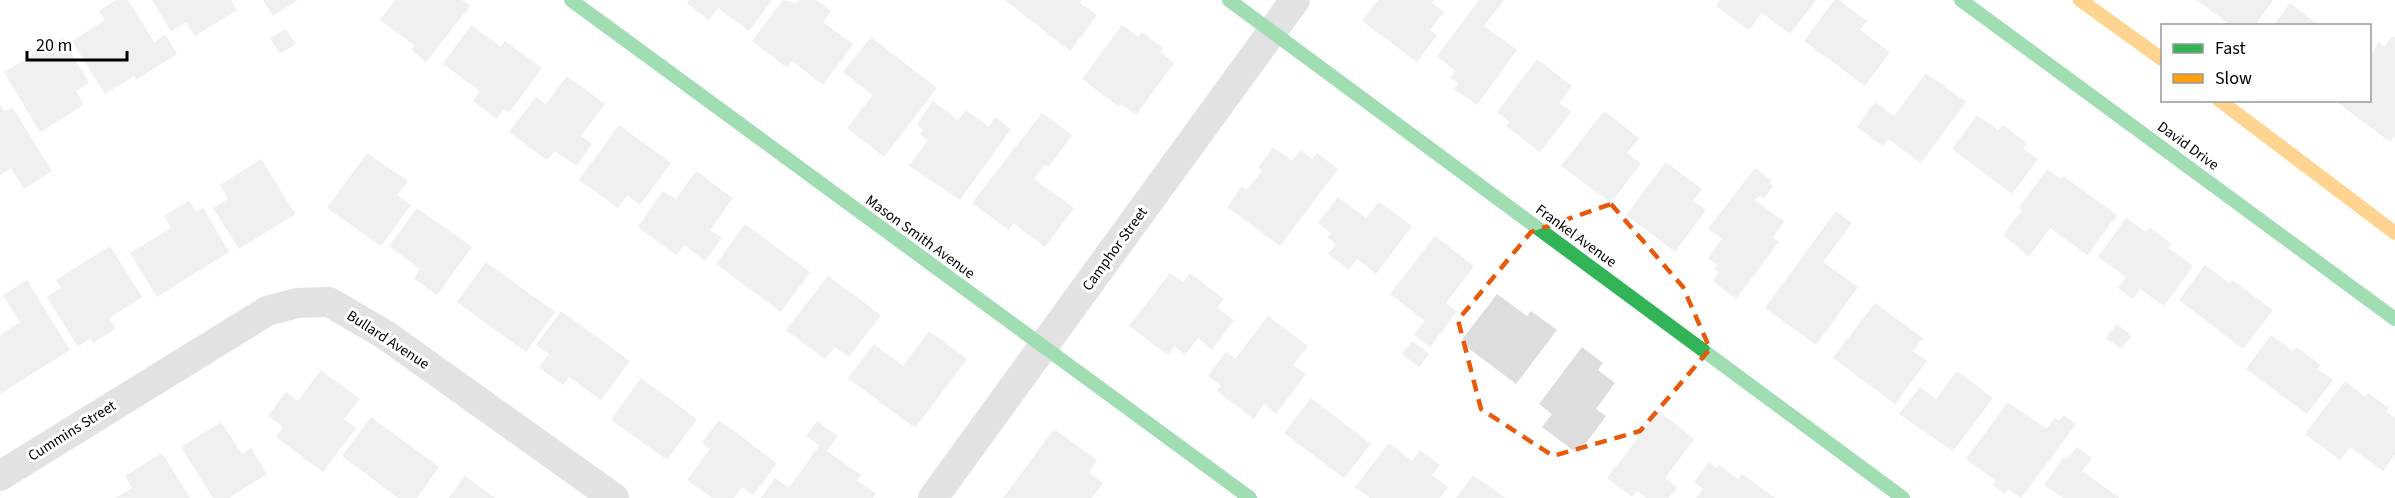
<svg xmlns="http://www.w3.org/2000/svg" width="2395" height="498" font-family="'Source Sans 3',sans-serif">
	<rect width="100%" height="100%" fill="#fff"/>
	<path fill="#ddd" d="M116,0H128L154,42L166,35L177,54L136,80L134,76L105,94L72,41L105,20L99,11Z
		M152,0H231L237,10L195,36L186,22L171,31Z
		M263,0H298L273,16Z
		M395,0H462L470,6L426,62L411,50L415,46L380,20Z
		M689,0H772L749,31L718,8L709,20L687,3Z
		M783,0L797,3L800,0H816L831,11L823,22L853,44L823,85L792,61L787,68L752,41Z
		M1005,0H1082L1080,3L1097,15L1070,51Z
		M1378,0H1435L1432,3L1444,12L1430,30L1437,35L1417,62L1362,21Z
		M1479,0H1504L1484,26L1517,50L1477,105L1454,89L1458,83L1450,78L1455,71L1437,56Z
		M1720,0H1816L1790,34L1762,13L1749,30L1716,6Z
		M1834,0H1839L1867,21L1860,30L1890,52L1865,86L1804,41Z
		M2196,0H2273L2255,26H2232Z
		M2290,3L2320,26H2273Z
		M471,25L501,47L505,41L542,68L509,113L504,109L497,119L473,101L480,91L443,64Z
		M1122,25L1138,37L1142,32L1163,48L1160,52L1174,63L1136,115L1121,104L1119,107L1082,79Z
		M286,29L296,44L280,54L270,38Z
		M2392,36L2395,38V136L2390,142L2334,100H2370V56L2379,42L2384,47Z
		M871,37L937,88L884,157L847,128L873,95L843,72Z
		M62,38L89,83L76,91L84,105L40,132L4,72Z
		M1537,59L1572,86L1559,103L1572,111L1540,152L1506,126L1509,122L1497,112Z
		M1926,73L1966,102L1921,163L1888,139L1883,146L1857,127L1875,102L1894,116Z
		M567,76L605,104L581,136L592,144L576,166L555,151L547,160L509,132L536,97L546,104Z
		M933,101L958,120L966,110L989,127L995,117L1011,129L960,200L909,166L928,140L920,134L923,130L917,124Z
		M0,104L5,112L12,107L52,171L24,189L11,168L0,175Z
		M1604,111L1639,138L1627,153L1641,163L1611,203L1561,166Z
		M1042,113L1072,135L1049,167L1045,164L1034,179L1074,208L1045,247L1013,223L1009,230L972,203Z
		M1977,115L1998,130L2003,125L2027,143L2023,149L2038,159L2012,194L1952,149Z
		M619,125L671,163L640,205L627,195L618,208L579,180Z
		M1273,147L1292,161L1301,150L1313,159L1317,153L1338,169L1280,246L1227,207L1242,186L1247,190L1262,171L1258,168Z
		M367,153L408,181L397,195L411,205L381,246L327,208Z
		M261,159L295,214L239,249L213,208L228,199L220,185Z
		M1666,162L1702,189L1693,201L1706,210L1675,252L1626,215Z
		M1755,168L1772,181L1770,184L1773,186L1764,198L1760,196L1755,200L1784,222L1773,237L1779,242L1736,299L1713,281L1719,272L1714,269L1717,265L1708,258L1722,239L1708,229Z
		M2047,169L2061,179L2063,176L2117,215L2087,255L2050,228L2029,257L2003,235L2022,210L2019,208Z
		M696,171L733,198L710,230L722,238L705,261L684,245L676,255L638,227L663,191L676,199Z
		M1338,197L1366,218L1379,202L1412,226L1376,274L1357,259L1349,270L1328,254L1336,244L1327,237L1331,233L1318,223Z
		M189,201L196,212L203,208L229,252L157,297L130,253L171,228L164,216Z
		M417,208L472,247L437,295L414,279L420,269L389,246Z
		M1836,211L1852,223L1823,262L1858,287L1816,345L1765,308Z
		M2126,218L2146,232L2149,227L2172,244L2168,248L2193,266L2164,306L2140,289L2133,299L2118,288L2126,277L2098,257Z
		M745,224L810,272L781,312L716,264Z
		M1435,236L1474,266L1446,303L1457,311L1430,347L1414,335L1425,321L1390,294Z
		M110,246L142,297L109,318L116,329L93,343L90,338L78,347L47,297L61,288L56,280Z
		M486,262L555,312L526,352L457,302Z
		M2205,265L2229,283L2232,280L2273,310L2243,349L2179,300Z
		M1170,273L1183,282L1190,273L1224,299L1217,308L1234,320L1212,350L1198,338L1185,355L1174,346L1168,355L1129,326Z
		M828,276L881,315L849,357L835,347L825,359L786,330Z
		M27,280L70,350L0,394V335L20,322L3,295Z
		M1497,294L1527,316L1531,311L1557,330L1516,384L1460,342Z
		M1875,303L1923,338L1913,351L1927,361L1895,404L1833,358Z
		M561,311L630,361L601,400L569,377L563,385L539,368L549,354L536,345Z
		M1268,316L1308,346L1293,365L1306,374L1276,414L1264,404L1254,419L1217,391L1221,386L1208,376L1226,352L1235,359Z
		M2117,324L2132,336L2121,349L2106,338Z
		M929,331L967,359L915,428L848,378L874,344L903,366Z
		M2271,335L2293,351L2297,347L2321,365L2317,369L2333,380L2307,414L2246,369Z
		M1412,341L1429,354L1419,367L1402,354Z
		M1582,347L1603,363L1598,370L1615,383L1596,409L1606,416L1578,454L1542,427L1552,414L1539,404Z
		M321,370L360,399L344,419L356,428L323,472L276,437L283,427L268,416L286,392L298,401Z
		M1957,371L1993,398L1953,451L1899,414L1920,387L1936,399Z
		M641,378L697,419L667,460L611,420Z
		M2345,381L2365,397L2368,393L2389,408L2386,411L2395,418V454L2383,471L2350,447L2340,460L2305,434Z
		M1311,398L1371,444L1344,478L1284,433Z
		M2008,402L2046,429L2055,418L2059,421L2064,415L2076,424L2021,498L2008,489L2005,494L1993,485L1996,481L1966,459Z
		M1659,411L1694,439L1665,478L1677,487L1669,498H1646L1637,491L1632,497L1607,478Z
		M371,417L439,467L417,498H398L342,456Z
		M719,420L777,463L753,495L742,487L734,498H712L687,480L710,449L702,443Z
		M817,421L838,436L827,451L861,475L857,480L876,494L873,498H761L775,478L789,488L819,446L806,436Z
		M221,422L242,454L251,448L267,474L229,498H213L181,447Z
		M1054,429L1097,460L1089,473L1103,483L1092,498H1003Z
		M1389,443L1412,461L1420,450L1440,465L1432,475L1448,487L1440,498H1370L1355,487Z
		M2077,447L2092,458L2082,471L2120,498H2063L2044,485L2064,457L2067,459Z
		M162,453L190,498H115L132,488L125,476Z
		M1709,462L1716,468L1719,465L1738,479L1742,474L1775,498H1696L1703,489L1694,482Z
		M1473,475L1505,498H1456Z
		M465,476L495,498H449Z"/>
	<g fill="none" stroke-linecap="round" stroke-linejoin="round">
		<path stroke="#bebebe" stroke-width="30" d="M0,476L267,311L297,303L329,302L384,334L614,498
			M933,498L1295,0"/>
		<path stroke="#30b455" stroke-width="14" d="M571,0L1250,498
			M1229,0L1903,498
			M1961,0L2395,319"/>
		<path stroke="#ff9f0a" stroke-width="14" d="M2080,0L2162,59
			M2219,100L2395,233"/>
	</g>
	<path d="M0 0H2395V498H0ZM1611,204L1683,287L1710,349L1640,431L1553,456L1481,409L1458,320L1531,232Z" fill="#fff" fill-opacity=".55" fill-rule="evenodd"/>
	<path fill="none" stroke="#e8590c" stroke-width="4.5" stroke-dasharray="12 8" stroke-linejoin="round" d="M1611,204L1683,287L1710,349L1640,431L1553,456L1481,409L1458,320L1531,232Z"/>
	<g text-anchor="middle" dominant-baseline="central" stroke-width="6" stroke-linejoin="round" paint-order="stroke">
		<g font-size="15" fill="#000" stroke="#fff">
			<text transform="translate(2188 146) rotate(36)">David Drive</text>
			<text transform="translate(1576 236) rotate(36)">Frankel Avenue</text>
			<text transform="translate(920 237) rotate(36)">Mason Smith Avenue</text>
			<text transform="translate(1115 249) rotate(-54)">Camphor Street</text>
			<text transform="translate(388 340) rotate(33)">Bullard Avenue</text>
			<text transform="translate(72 431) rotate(-32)">Cummins Street</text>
		</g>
	</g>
	<rect x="2161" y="24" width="210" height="78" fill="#ffffff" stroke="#999999" stroke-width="1.5"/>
	<rect x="2173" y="44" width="30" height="9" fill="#30b455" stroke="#999999" stroke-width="1.5"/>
	<text x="2215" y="54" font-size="18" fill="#000000">Fast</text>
	<rect x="2173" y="74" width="30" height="9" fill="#ff9f0a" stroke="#999999" stroke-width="1.5"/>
	<text x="2215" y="84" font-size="18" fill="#000000">Slow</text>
	<path d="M27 51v9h100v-9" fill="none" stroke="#000000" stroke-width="3"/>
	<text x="36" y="51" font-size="18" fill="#000000" stroke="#ffffff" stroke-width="4.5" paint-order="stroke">20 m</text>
</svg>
